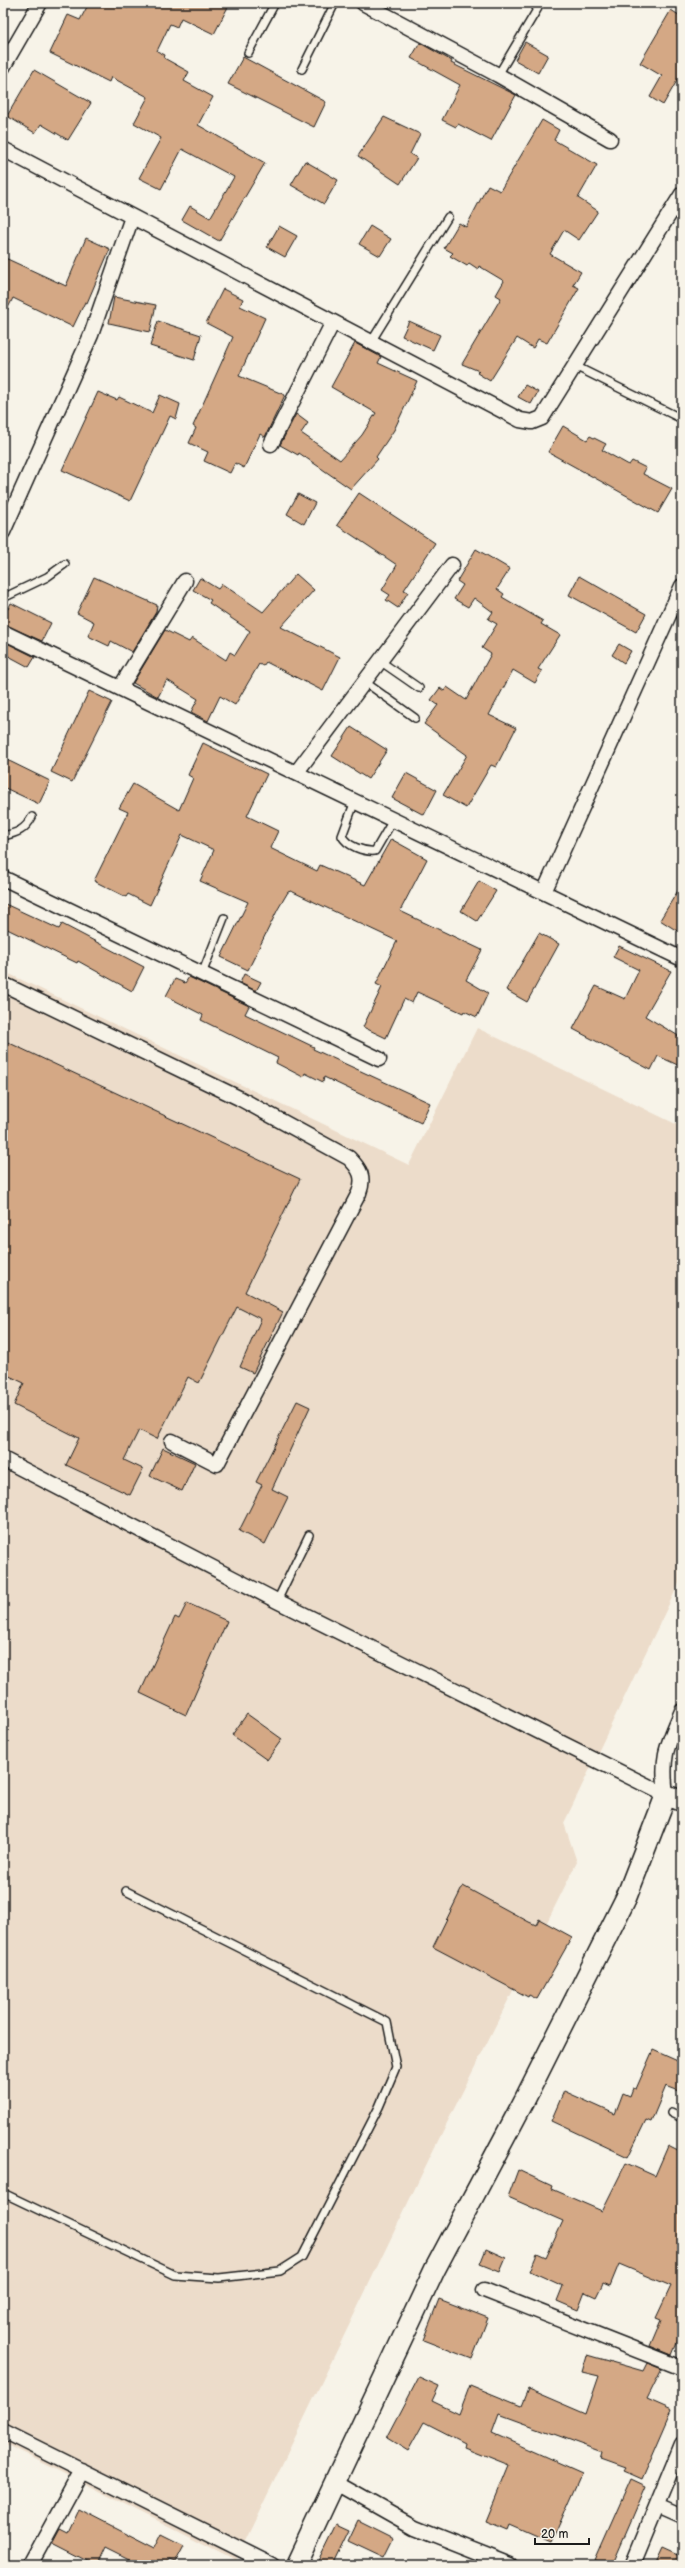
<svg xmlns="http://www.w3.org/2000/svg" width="685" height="2568" font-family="'Balsamiq Sans',sans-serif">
	<rect width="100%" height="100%" fill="#f7f3e8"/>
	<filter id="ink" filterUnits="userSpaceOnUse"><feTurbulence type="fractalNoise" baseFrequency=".025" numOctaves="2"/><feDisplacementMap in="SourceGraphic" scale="8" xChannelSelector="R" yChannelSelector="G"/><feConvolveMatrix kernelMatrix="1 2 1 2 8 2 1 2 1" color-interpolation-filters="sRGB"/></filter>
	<g filter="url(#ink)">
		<path fill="#ecdcca" d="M3,971L409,1165L477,1028L682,1127V1577L564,1823L577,1862L431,2155L236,2560L3,2443Z"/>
		<path fill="#d4a885" stroke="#1c1c1c" d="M89,3H117L128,8L130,3H230L214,34L181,18L177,27L170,24L157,51L165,55L164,58L189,72L184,81L213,97L198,125L265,163L219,241L182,220L190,206L210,218L234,177L182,149L161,189L139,178L161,138L134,123L148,97L111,77L109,82L50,53L68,15L80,20Z
			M671,10L682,17V72L663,105L650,97L662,76L640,63Z
			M525,42L548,55L538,73L515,60Z
			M420,43L452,61L451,63L516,95L491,141L458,124L456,127L442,120L460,85L411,58Z
			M243,57L326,102L314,127L228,84Z
			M34,70L91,103L68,140L41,124L35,133L7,116Z
			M384,117L420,134L410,154L417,158L400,184L358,156Z
			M542,120L559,130L554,140L597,165L578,198L598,211L579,240L564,230L550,254L581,272L573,285L579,288L547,343L538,339L533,348L517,338L490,381L477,373L479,371L462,364L501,298L496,295L504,281L479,266L478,269L469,263L467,266L450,256L453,253L444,248L459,223L466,227L488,185L500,191Z
			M305,161L338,180L324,204L291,185Z
			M279,226L297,236L285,257L267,247Z
			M370,226L391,239L380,256L359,244Z
			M86,238L110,249L87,303L85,302L73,327L13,298L3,318V257L66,286Z
			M223,289L243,299L240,306L265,318L239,376L285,395L265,437L260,434L244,468L235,463L230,473L204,461L208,452L189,443L196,428L193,426L233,337L206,323Z
			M114,297L156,305L150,332L109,323Z
			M158,321L201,335L194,360L150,346Z
			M409,321L440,335L433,350L402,336Z
			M355,343L381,357L378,363L417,381L394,430L376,457L378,459L351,489L299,453L298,455L280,445L296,414L308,423L301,433L340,460L362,435L376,413L331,387Z
			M525,385L538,392L531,404L518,397Z
			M98,392L117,400L119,397L152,413L160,395L180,404L176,419L170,416L130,501L62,470Z
			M563,426L587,440L590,436L606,444L602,450L629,465L632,461L646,468L643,474L672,489L658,513L548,452Z
			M359,493L435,543L404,590L408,592L398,608L386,600L390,595L382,590L397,565L337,525Z
			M298,494L315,503L304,524L287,514Z
			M476,549L510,569L497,589L504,594L502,597L543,621L541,624L560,635L538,669L542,671L535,683L513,670L489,715L516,728L496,767L491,765L466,808L443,795L467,755L424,724L438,705L431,700L440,688L444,691L447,687L466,700L491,654L482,648L497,624L488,619L493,612L474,598L468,607L454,599L463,585L457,581Z
			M296,574L314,590L281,627L340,657L323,691L266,662L263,666L259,664L235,705L220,696L208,721L191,712L198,699L167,680L158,697L133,683L165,630L189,642L192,638L226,660L230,652L235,655L250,631L209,603L211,600L193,590L200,578L218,589L222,584L263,612Z
			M579,576L646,614L636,632L569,595Z
			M94,577L157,605L156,612L132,652L111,641L109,646L88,636L94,622L77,613Z
			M11,603L51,623L42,641L3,624V606L8,609Z
			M3,641L35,657L29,667L3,653Z
			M619,644L631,651L624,663L612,655Z
			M89,691L112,702L72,782L51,772Z
			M351,727L387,750L368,779L332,756Z
			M203,743L267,774L247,816L278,831L270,848L317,871L320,865L365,885L391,839L427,859L400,911L482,950L466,980L488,993L477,1017L464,1011L463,1013L417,992L412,1003L404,999L386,1038L363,1027L382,987L376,984L397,941L291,891L288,892L278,909L248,970L221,957L248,902L200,881L214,850L182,835L150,905L128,894L126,897L94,881L128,812L119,808L133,784L179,810L193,778L188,775Z
			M3,758L50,781L39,804L3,787Z
			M406,773L437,790L424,815L392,798Z
			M479,881L496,891L477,921L461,911Z
			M682,884V934L660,920Z
			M3,903L59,929L62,924L144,967L132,991L78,961L77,963L3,927Z
			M539,933L559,944L527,1002L506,990Z
			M619,946L671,971L645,1016L682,1038V1067L658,1056L651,1070L573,1029L596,986L625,999L639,970L613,957Z
			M244,974L261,982L256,991L240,983Z
			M189,977L249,1006L245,1014L314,1047L313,1049L430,1103L421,1123L324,1077L323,1082L305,1073L303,1077L276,1063L278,1058L201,1020L203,1015L166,996L175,979L185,983Z
			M3,1040L300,1179L245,1292L283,1312L253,1373L240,1367L261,1319L237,1307L199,1383L188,1377L157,1439L139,1430L124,1460L143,1469L130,1495L66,1465L79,1438L14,1405L24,1383L3,1373Z
			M297,1401L310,1407L272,1489L288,1497L265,1544L239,1531L262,1485L256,1482Z
			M163,1448L195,1463L182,1491L150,1476Z
			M187,1603L227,1621L186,1715L140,1693L175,1617L179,1619Z
			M247,1714L282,1739L267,1760L232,1735Z
			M463,1886L529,1922L536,1925L539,1919L572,1937L537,1999L529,1995L528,1997L433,1947Z
			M653,2050L682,2063V2092L666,2086L651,2122L646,2120L628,2157L551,2121L564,2091L615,2114L623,2093L630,2096L633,2088L636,2089Z
			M668,2146L682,2153V2331L672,2355L650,2346L661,2320L656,2318L671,2286L619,2264L610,2286L603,2283L596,2297L585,2292L578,2310L557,2301L563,2286L530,2271L537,2254L546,2258L563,2221L508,2197L518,2170L552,2186L551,2189L602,2211L626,2163L655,2176Z
			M486,2249L506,2258L500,2272L480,2264Z
			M439,2299L488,2318L472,2359L423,2340Z
			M587,2355L643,2371L647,2363L662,2369L647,2399L672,2410L642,2479L624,2471L626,2468L601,2459L603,2452L499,2414L492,2433L582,2473L551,2543L510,2525L508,2530L486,2521L509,2465L464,2447L465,2443L424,2422L408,2451L387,2438L419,2377L439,2386L432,2401L459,2414L470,2385L521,2406L528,2389L586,2414L599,2376L582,2372Z
			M631,2479L646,2486L612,2565H605L595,2560Z
			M79,2509L155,2548L162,2534L184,2545L175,2562L169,2560L166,2565H140L106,2548L98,2565H95L52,2543L60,2528L68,2532Z
			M358,2520L394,2538L384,2558L348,2541Z
			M337,2524L350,2530L333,2565H317Z
			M662,2548L682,2557V2565H654Z"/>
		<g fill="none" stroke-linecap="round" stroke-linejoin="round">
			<defs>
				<path id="lane" d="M248,53L275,3
					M302,69L335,3
					M498,75L538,8
					M371,342L448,217
					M573,365L682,419
					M3,598L47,577L65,564
					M380,661L419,688
					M365,682L415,718
					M355,801L342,836C347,846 364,852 375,851L393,820
					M3,836C17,833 25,830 32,817
					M202,974L224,918
					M277,1601L309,1535
					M671,2113L682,2118
					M3,2193L175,2275L219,2278L280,2271L302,2257L379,2107L396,2067L387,2022L126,1891"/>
				<path id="street" d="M363,3L498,75L610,139
					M3,67L40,3
					M3,149L520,420L532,422L542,418L682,194
					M271,444L333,322
					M3,532L91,335L132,217
					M3,632L682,959
					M120,688L185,581
					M296,773L452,565
					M3,878L379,1059
					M544,892L682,586
					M3,984L239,1098L349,1158C360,1169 365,1177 359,1193L217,1464L172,1441
					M3,1459L277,1601L666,1795
					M666,1795C661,1755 667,1746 682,1711
					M484,2290L682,2368
					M3,2431L272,2565
					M336,2483L414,2527L510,2565
					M657,2506L682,2517
					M30,2565L82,2470
					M632,2565L682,2444"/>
				<path id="secondary" d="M296,2565L435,2269L524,2101L626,1898L666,1795L682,1801"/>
			</defs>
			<use href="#lane" stroke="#1c1c1c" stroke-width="10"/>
			<use href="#street" stroke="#1c1c1c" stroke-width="17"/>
			<use href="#secondary" stroke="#1c1c1c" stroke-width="23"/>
			<use href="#lane" stroke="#f7f3e8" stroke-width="7"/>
			<use href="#street" stroke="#f7f3e8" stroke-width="14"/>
			<use href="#secondary" stroke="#f7f3e8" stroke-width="20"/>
		</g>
	</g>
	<rect width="685" height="2568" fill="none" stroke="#f7f3e8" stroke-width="16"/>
	<rect x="8" y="8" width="669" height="2552" fill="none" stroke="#1c1c1c" stroke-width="1.5" filter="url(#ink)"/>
	<path d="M535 2538v6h54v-6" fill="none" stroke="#1c1c1c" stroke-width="2"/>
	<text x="541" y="2538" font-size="12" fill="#1c1c1c" stroke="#f7f3e8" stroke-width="3" paint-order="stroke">20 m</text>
</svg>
